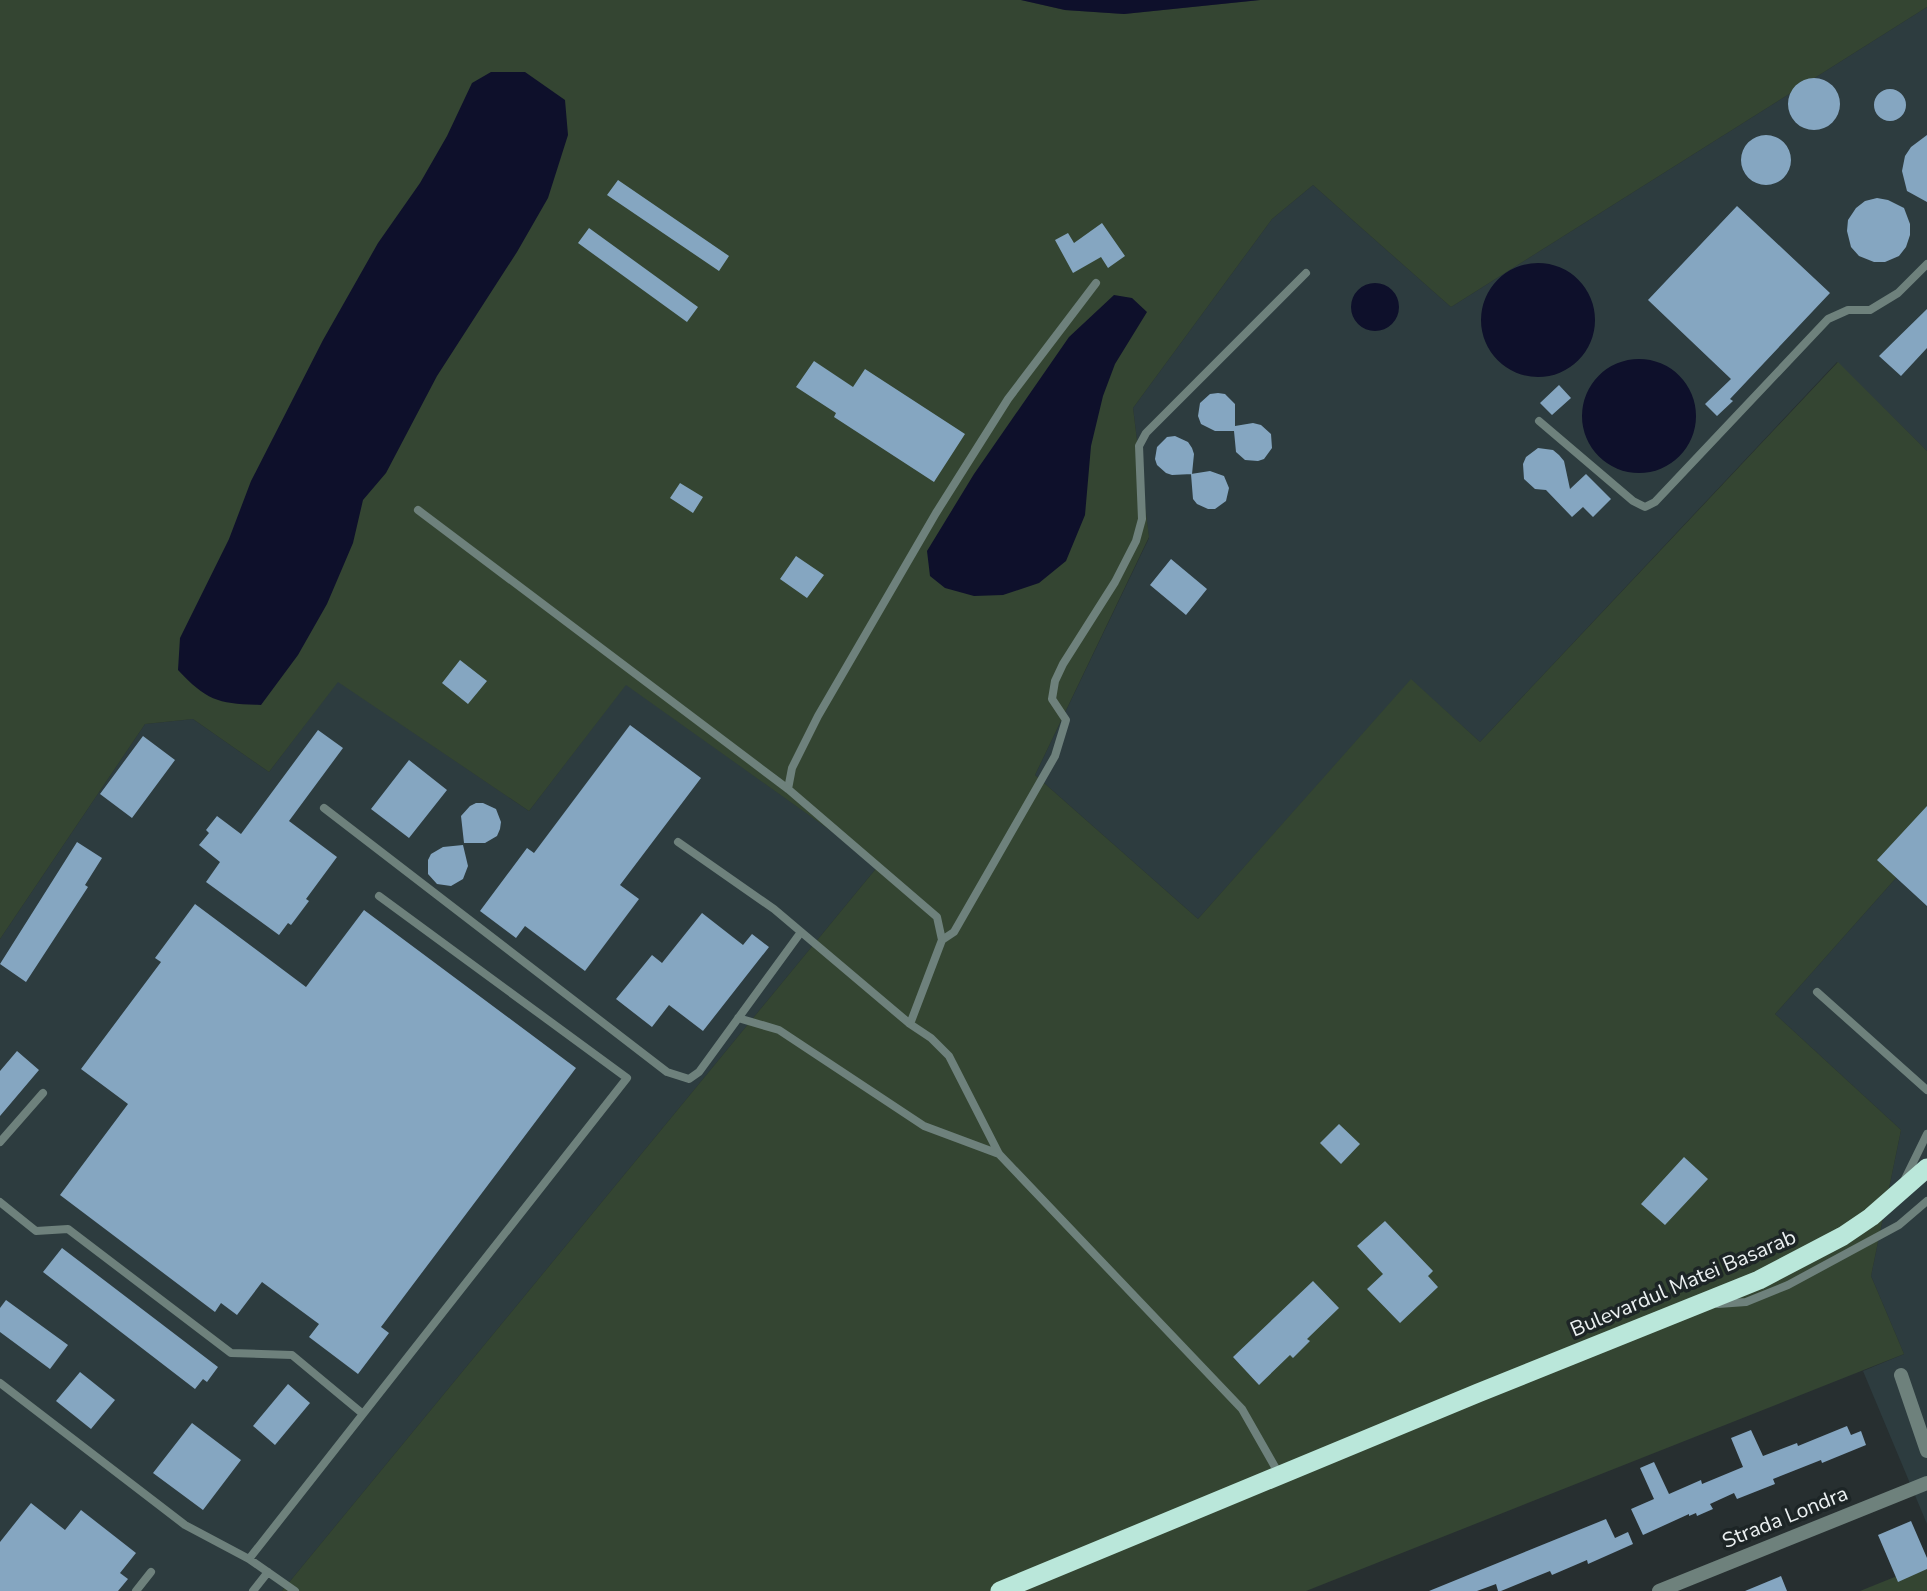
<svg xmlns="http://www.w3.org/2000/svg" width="1927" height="1591" font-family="'Nunito Sans',sans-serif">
	<rect width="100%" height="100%" fill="#272f30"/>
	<path fill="#2d3c3f" d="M1927,7V451L1837,362L1480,742L1411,680L1198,919L1035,775L1149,538L1133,408L1272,219L1313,185L1451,307Z
		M338,681L529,811L626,684L879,865L282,1591H0V939L145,724L193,719L269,772Z
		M1927,843V1524L1863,1371L1904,1354L1871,1276L1901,1130L1775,1014Z"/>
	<path fill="#344532" d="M0,0H1021L1065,10L1124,14L1260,0H1927V7L1451,307L1313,185L1272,219L1133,408L1149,537L1035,775L1198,919L1411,679L1480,742L1838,362L1927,451V843L1775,1014L1901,1130L1871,1276L1904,1354L1306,1591H282L879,865L626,685L529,811L338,682L269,772L193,719L145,724L0,939Z
		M1927,1564V1591H1860Z"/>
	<path fill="#0e102b" d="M1021,0H1260L1124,14L1065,10Z
		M491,72H525L565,100L568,135L548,198L517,252L437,376L386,473L363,500L353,543L327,604L298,655L261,705C219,704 207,701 178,670L180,638L229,539L251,481L323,340L378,243L420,183L447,136L472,83Z
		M1481 320a57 57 0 1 1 114 0a57 57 0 1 1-114 0Z
		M1351 307a24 24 0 1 1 48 0a24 24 0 1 1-48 0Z
		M1114,295L1132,298L1147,312L1115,364L1103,396L1091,446L1085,515L1066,561L1039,583L1003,595L974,596L945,588L930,576L927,551L974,474L1069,337Z
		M1582 416a57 57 0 1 1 114 0a57 57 0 1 1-114 0Z"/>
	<path fill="#85a6c1" d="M1788 104a26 26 0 1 1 52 0a26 26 0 1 1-52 0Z
		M1874 105a16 16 0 1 1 32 0a16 16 0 1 1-32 0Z
		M1927,135V202L1907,191L1902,171L1905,156L1911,147Z
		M1741 160a25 25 0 1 1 50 0a25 25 0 1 1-50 0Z
		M618,180L729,256L719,271L607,195Z
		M1877,198L1888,200L1904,208L1910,224V235L1906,247L1899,256L1885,262H1874L1859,256L1851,247L1847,231L1848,220L1856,208L1865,201Z
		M1737,206L1830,293L1730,399L1733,401L1717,416L1705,404L1731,379L1648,300Z
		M1102,223L1125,256L1108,268L1101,257L1073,273L1055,240L1068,233L1074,243Z
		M589,228L698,307L687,322L578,243Z
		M1927,309V348L1901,376L1879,356Z
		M814,361L853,387L865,369L965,434L934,482L834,417L836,413L796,387Z
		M1559,385L1571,398L1552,415L1540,403Z
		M1218,393L1225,394L1235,404V426L1253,423L1261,425L1271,434L1272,448L1264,459L1258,461L1245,460L1236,452L1234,431H1215L1201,424L1198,416L1200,403L1210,394Z
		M1175,436L1188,442L1192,448L1194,454L1192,474L1172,475L1166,473L1157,465L1155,459L1157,447L1167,437Z
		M1538,448L1553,450L1559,455L1564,461L1570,489L1586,474L1611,499L1593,517L1583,507L1572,517L1546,490L1535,489L1524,479L1523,464L1526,457Z
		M1210,471L1224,476L1229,488L1226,501L1215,509H1208L1197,504L1193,499L1191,474Z
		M680,483L703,497L693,513L670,498Z
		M796,556L824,575L807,598L780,579Z
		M1171,559L1207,589L1186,615L1150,585Z
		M460,660L487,681L468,704L442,683Z
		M630,725L701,778L620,885L639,899L585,971L525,926L516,938L480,911L527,848L534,853Z
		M318,730L343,748L289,821L337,857L306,899L309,901L291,925L288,923L279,935L206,882L220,862L199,845L209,833L206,830L217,816L241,834Z
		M143,736L175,760L132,818L100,794Z
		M409,760L447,790L409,838L371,809Z
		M476,803H483L496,809L501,822L500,829L497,836L485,843H464L461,816L470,806Z
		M1927,806V906L1877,860Z
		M77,842L102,858L85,885L88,887L26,982L0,964Z
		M463,845L468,866L463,879L451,886L437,884L428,874V860L431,854L443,847Z
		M195,904L306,987L364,910L576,1068L381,1327L389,1333L358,1374L309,1337L319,1324L262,1282L237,1315L221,1303L215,1312L60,1195L128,1104L81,1069L161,962L155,958Z
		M702,913L743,945L752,934L769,947L703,1031L669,1005L652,1027L616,999L652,955L662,963Z
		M17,1051L39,1070L0,1116V1071Z
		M1339,1124L1360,1144L1341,1164L1320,1143Z
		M1684,1157L1708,1179L1665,1225L1641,1204Z
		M1385,1221L1433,1271L1428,1276L1438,1287L1400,1323L1367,1289L1383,1274L1357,1246Z
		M62,1248L218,1367L207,1382L203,1379L195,1389L43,1272Z
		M1313,1281L1339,1308L1307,1339L1310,1341L1293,1358L1290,1355L1259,1385L1233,1357Z
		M6,1300L68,1345L50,1369L0,1332V1308Z
		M80,1372L115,1400L91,1429L56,1401Z
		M288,1384L310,1403L275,1445L253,1426Z
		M192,1423L241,1460L203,1510L153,1473Z
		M1847,1426L1851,1435L1861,1431L1866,1445L1822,1463L1821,1460L1773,1479L1775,1484L1737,1499L1734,1493L1710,1504L1713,1509L1697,1516L1696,1513L1689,1516V1514L1643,1535L1631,1509L1654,1499L1640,1468L1654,1462L1669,1494L1701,1480L1702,1484L1743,1467L1731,1438L1751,1430L1763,1456L1797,1443L1798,1446Z
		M31,1503L65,1530L81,1510L136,1553L120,1573L128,1579L118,1591H0V1542Z
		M1606,1519L1615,1538L1628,1532L1633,1544L1588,1564L1587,1560L1552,1575L1550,1571L1501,1591H1498L1496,1584L1477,1591H1429Z
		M1911,1521L1927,1558V1569L1898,1582L1878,1535Z
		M1781,1576L1787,1591H1745Z"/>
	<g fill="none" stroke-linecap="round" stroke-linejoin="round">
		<path stroke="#6e817c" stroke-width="8" d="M1539,421L1633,501L1645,507L1655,502L1828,319L1848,310H1870L1898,293L1927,264
			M418,510L788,789L937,917L942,940L910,1024
			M788,789L792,768L818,716L936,513L1008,399L1096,283
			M324,808L667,1072L689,1079L699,1072L801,932
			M678,842L774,909L910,1024L931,1038L949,1056L999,1154L1242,1409L1279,1474
			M942,940L954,932L1055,756L1066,720L1052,699L1055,681L1063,664L1115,582L1136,541L1142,519L1139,446L1146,433L1306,273
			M1817,992L1927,1090
			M738,1018L779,1030L924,1126L999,1154
			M0,1142L43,1093
			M1904,1181L1927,1134
			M0,1202L36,1231L68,1229L231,1353L292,1355L363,1414
			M1718,1304L1746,1302L1788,1285L1899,1225L1927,1201
			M0,1383L185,1525L249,1559L295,1591
			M249,1559L627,1078L379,896
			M136,1591L151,1572
			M253,1591L268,1572"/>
		<path stroke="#6e817c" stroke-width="14" d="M1901,1375L1927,1451
			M1659,1591L1927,1483"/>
		<path stroke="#bae7da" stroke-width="19" d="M1000,1591L1478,1393L1759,1280L1843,1236L1871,1217L1927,1168"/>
	</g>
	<g text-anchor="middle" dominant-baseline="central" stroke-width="7" stroke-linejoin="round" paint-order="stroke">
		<g font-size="21" fill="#ebf0f1" stroke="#1d2526">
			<text transform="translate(1683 1283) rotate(-23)">Bulevardul Matei Basarab</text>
			<text transform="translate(1785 1517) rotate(-22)">Strada Londra</text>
		</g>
	</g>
</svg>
